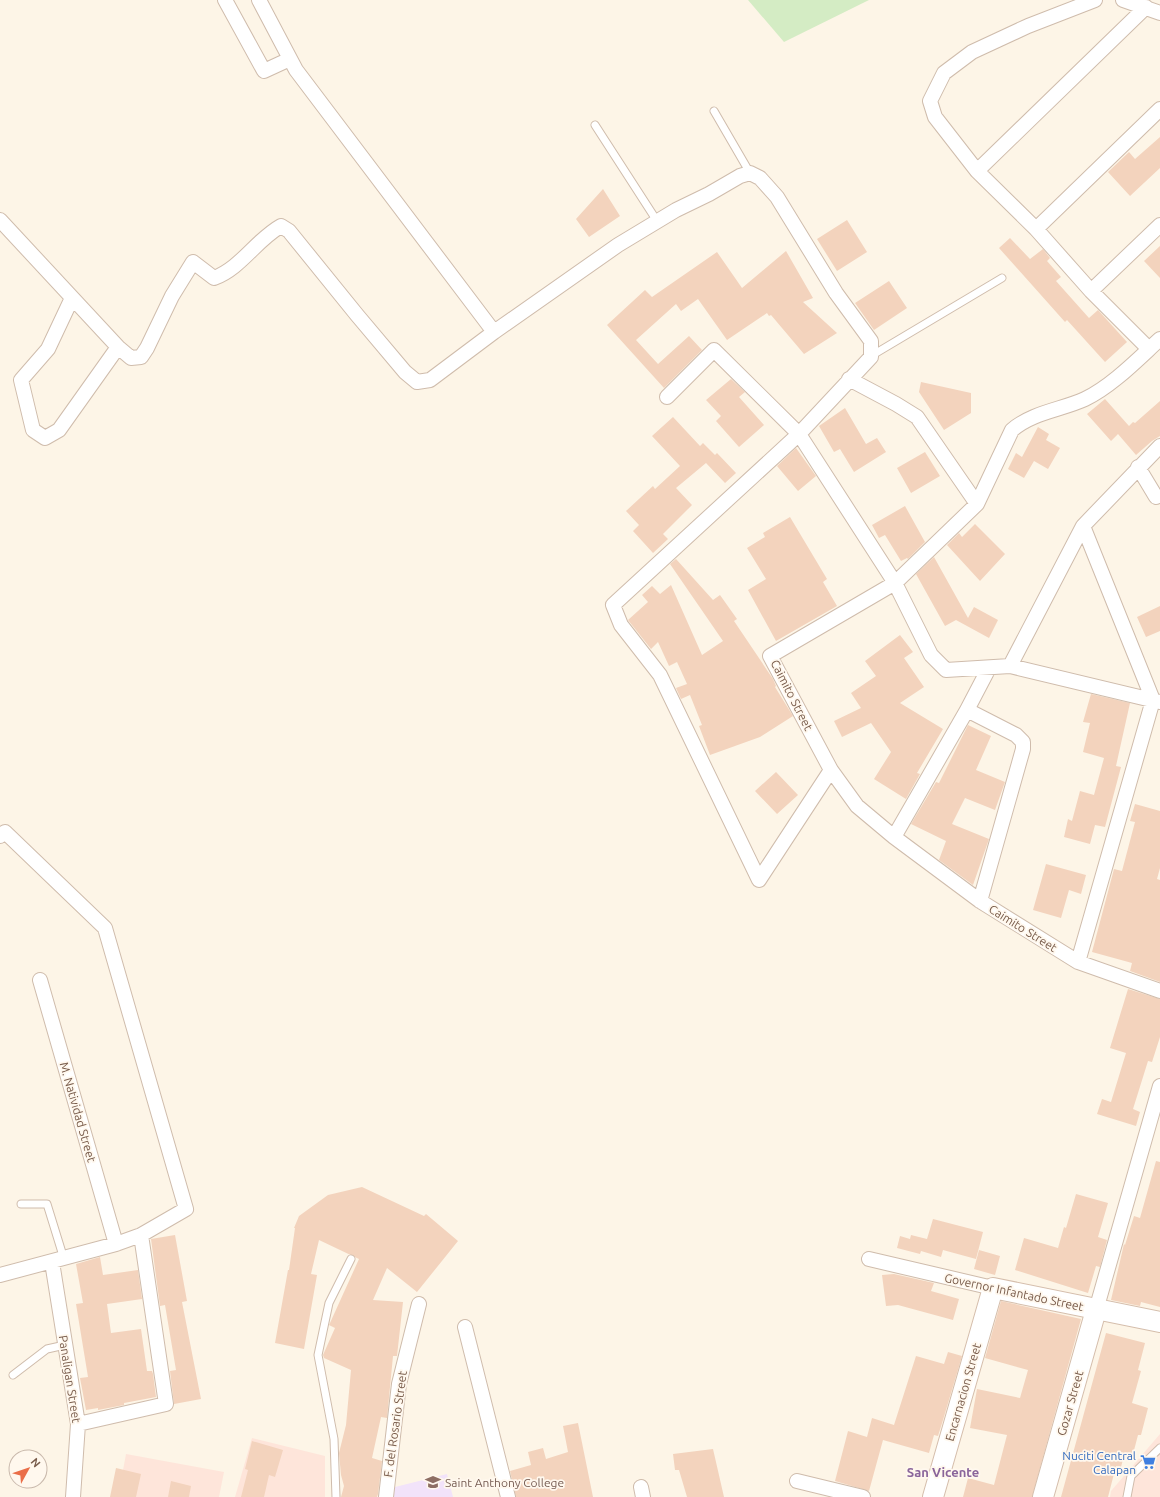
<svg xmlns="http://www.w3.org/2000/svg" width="1160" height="1497" font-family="Ubuntu,sans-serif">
	<rect width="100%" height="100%" fill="#fdf5e7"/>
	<path fill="#fee5da" d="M1160,1434V1497H1110L1111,1491Z
		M252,1438L325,1456V1497H235Z
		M126,1454L224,1472L219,1497H118Z"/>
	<path fill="#f2e3fa" d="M447,1474L453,1497H389L387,1489Z"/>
	<path fill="#d4ecc4" d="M748,0H869L784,42Z"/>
	<path fill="#f3d3bd" d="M1160,137V168L1130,196L1108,172L1129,152L1135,159Z
		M603,189L620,216L589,237L576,219Z
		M847,220L867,252L837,271L817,239Z
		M1010,238L1030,259L1043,249L1050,258L1047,261L1061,277L1056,281L1089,318L1098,310L1127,342L1105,362L1067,320L1065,322L999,248Z
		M1160,246V278L1144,261Z
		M786,251L813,298L803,302L837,333L804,354L771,315L769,316L767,313L727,340L698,299L681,311L676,304L636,340L658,364L689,336L702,350L664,388L607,325L645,290L652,297L717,252L742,288Z
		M889,281L907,308L874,330L855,303Z
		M731,379L745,392L739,397L764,425L739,447L716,421L721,416L706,400Z
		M921,382L971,393V413L944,430L919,392Z
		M1105,399L1129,426L1133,422L1135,423L1160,401V436L1152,441L1136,455L1118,434L1111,441L1087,414Z
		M845,408L866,444L877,438L886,452L854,472L840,449L834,452L819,426Z
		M673,417L700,446L703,443L715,455L717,453L736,473L725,483L706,463L676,488L692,505L663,534L668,539L653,553L633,531L639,525L626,511L653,486L655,489L680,466L652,436Z
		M1038,427L1049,434L1046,440L1060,448L1048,469L1034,461L1024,478L1008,469L1016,453L1022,457Z
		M796,448L816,476L798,491L777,466Z
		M925,452L940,476L911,493L897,468Z
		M905,506L925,542L908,559L907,558L901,561L885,535L879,538L872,525Z
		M790,517L827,579L823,582L837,606L776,641L748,590L766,579L747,548L765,537L763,533Z
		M975,524L1005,554L980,581L947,545L959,533L962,537Z
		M934,557L968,618L974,607L998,620L989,638L956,620L945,626L916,574Z
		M676,559L713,600L720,595L737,619L734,621L773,679L776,686L775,687L793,716L760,737L710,755L699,726L702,725L690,695L681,699L676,688L687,684L677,662L669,666L658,642L651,649L628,620L648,602L642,595L652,586L660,594L671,585L702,655L723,641L670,564Z
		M1160,606V631L1146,637L1137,617Z
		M900,635L913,652L904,658L924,687L900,703L943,729L917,773L920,774L906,799L874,779L891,752L871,723L842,737L834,721L861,708L851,693L876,676L865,661Z
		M1091,694L1130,703L1116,766L1121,767L1105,827L1095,825L1090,844L1064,837L1068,819L1072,821L1080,791L1094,795L1104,758L1083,752L1090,723L1083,722Z
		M968,725L991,736L976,770L1005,782L995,810L965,798L952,824L989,839L973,885L939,860L946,841L911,824L936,782L939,783Z
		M776,772L798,795L777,814L755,791Z
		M1135,804L1160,811V868L1157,879L1160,880V982L1130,971L1132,963L1092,952L1114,869L1122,871L1135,822L1130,821Z
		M1046,864L1086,875L1081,894L1069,890L1061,918L1033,910Z
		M1128,989L1160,999V1037L1152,1062L1148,1061L1133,1109L1140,1112L1136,1126L1097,1114L1102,1099L1111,1102L1126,1053L1110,1048Z
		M1156,1161L1160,1162V1307L1141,1302L1140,1306L1111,1300L1124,1244L1125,1245L1134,1216L1140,1218Z
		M362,1187L424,1216L426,1214L458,1241L417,1292L387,1268L373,1300L403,1302L397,1356H393L387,1418L381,1417L372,1458L382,1461L378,1494L377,1497H341L344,1486L341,1475L339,1453L346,1425L351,1370L324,1358L323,1355L335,1328L329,1325L330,1323L359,1259L319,1240L311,1274L317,1275L304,1349L275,1343L288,1270H289L295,1228H294L299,1216L328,1195Z
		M1076,1194L1108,1203L1098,1237L1107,1240L1100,1267L1096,1266L1088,1293L1015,1270L1024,1238L1058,1248L1064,1227L1066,1228Z
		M933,1219L983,1232L976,1259L943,1250L941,1257L921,1251L920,1254L897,1248L900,1236L910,1239L911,1235L927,1239Z
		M175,1235L187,1301L182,1302L201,1399L174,1404L170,1371L176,1370L165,1305L160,1306L151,1239Z
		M979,1250L1000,1256L995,1275L974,1269Z
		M100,1257L103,1275L138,1270L142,1299L107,1304L111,1333L141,1329L147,1371H152L153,1374L156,1397L124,1403V1405L98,1410V1408L86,1410L80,1378L88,1377L76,1304L83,1303L76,1264Z
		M894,1274L934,1283L931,1291L959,1299L953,1320L898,1305L886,1306L882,1275Z
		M1001,1301L1081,1319L1032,1497H963L968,1478L994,1485L1007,1435L970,1428L977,1389L1020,1398L1028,1370L985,1358Z
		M1106,1333L1145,1343L1138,1370L1141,1371L1132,1403L1148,1408L1141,1435H1138L1132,1458L1124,1456L1121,1467L1116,1466L1108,1497H1061Z
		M948,1352L962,1356L943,1420L938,1436L934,1435L929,1453L883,1440L869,1491L835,1481L848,1431L867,1437L872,1418L894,1425L916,1356L944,1364Z
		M578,1423L593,1497H516L510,1471L531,1465L528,1452L543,1448L546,1459L568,1452L563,1426Z
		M252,1441L283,1450L275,1477L269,1475L264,1497H241L248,1470L245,1469Z
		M713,1449L724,1497H687L679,1470H675L673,1454Z
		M116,1468L141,1474L136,1497H110Z
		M171,1481L191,1486L189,1497H168Z"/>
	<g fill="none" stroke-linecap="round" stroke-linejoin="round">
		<defs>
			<path id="lane" d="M714,111L750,173
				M595,125L657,221
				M871,356L1002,278
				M21,1204H47L64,1259
				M13,1375L47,1349L65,1345
				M336,1497L334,1439L318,1355L329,1303L351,1259
				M1127,1497L1131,1476L1160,1448"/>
			<path id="street" d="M225,0L264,71L290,59
				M259,0L296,70L494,332
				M1095,0L1028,26L972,52L944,73L930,101L935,117L977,171L1036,229L1091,291L1149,349
				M1123,0L1160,13
				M977,171L1146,7
				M0,220L118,347L131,358L141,357L147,348L172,296L193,262L214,278C241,268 256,240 281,226L289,231L357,315L405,372L417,382L430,380L494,332L618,245L676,210L709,194L740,176L750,173L760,178L777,197L836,293L871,341V357L799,434L613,605L621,625L660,675L759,880L831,770
				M1036,229L1160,109
				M1091,291L1160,225
				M72,298L48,349L21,380L33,430L45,438L59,430L118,347
				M1160,339C1138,359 1112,386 1085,399C1061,410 1033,412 1012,430L977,504L895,583L770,656L831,770L857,806L894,837L980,901L1078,962L1160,991
				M849,379L896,404L917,417L977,504
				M667,397L714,350L799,434L895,583L931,655L946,670L1010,666L1160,702
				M1138,467L1156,497
				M1010,666L1083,526L1160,446
				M967,710L1016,735L1023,742V749L980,901
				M0,836L5,832L105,928L186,1209L141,1235L116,1244L0,1275
				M894,837L967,710L989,668
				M1078,962L1153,700L1083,526
				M40,980L116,1244
				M869,1259L993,1288
				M52,1262L78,1424L73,1497
				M1096,1310L1160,1086
				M465,1327L508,1497
				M78,1424L166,1404L141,1235
				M797,1481L863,1497
				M641,1487L643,1497
				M386,1497L399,1384L419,1304"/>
			<path id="secondary" d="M933,1497L993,1288L1160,1322
				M1043,1497L1096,1310"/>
		</defs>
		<use href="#lane" stroke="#cfbcac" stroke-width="9"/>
		<use href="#street" stroke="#cfbcac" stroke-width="16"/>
		<use href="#secondary" stroke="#d5beac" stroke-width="22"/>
		<use href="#lane" stroke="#fff" stroke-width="7"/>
		<use href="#street" stroke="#fff" stroke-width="14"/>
		<use href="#secondary" stroke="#fff" stroke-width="20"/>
	</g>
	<defs>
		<symbol id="supermarket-bare" viewBox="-9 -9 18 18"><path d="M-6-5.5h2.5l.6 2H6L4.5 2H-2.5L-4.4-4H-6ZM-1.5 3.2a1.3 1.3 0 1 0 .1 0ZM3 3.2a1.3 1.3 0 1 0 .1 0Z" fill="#3f7fe0" stroke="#fff8ee" stroke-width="2.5" paint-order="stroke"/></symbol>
		<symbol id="school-bare" viewBox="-9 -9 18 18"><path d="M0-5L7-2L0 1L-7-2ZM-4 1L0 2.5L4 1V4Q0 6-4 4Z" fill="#8d6e63" stroke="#fff8ee" stroke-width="2.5" paint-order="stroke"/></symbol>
	</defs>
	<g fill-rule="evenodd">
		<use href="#supermarket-bare" x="1137" y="1451" width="22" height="22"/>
		<use href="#school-bare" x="422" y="1471" width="22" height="22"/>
	</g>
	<g text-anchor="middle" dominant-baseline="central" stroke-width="3.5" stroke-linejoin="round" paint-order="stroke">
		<g font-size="12" fill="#785b4a" stroke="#fff8ee">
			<text transform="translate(792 695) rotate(63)">Caimito Street</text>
			<text transform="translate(1023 928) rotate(32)">Caimito Street</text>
			<text transform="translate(78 1112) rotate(74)">M. Natividad Street</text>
			<text transform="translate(1014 1292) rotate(12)">Governor Infantado Street</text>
			<text transform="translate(70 1379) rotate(81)">Panaligan Street</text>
			<text transform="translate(963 1392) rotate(-74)">Encarnacion Street</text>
			<text transform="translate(1070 1403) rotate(-74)">Gozar Street</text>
			<text transform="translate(395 1424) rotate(-82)">F. del Rosario Street</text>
		</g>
		<g font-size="12" fill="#366cbe" stroke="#fff8ee" text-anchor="end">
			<text x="1136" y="1455">Nuciti Central<tspan x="1136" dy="14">Calapan</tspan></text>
		</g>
		<g font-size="12" fill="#785e54" stroke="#fff8ee" text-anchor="start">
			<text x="445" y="1482">Saint Anthony College</text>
		</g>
		<g font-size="13" font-weight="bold" fill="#8a659b" stroke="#fff8ee">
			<text x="943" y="1472">San Vicente</text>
		</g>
	</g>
	<g transform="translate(28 1469) rotate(50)"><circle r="19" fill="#fff8ee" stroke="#c9b9ac"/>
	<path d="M0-3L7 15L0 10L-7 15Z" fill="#ea6e48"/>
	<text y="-6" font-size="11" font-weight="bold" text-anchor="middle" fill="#785b4a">N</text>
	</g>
</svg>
